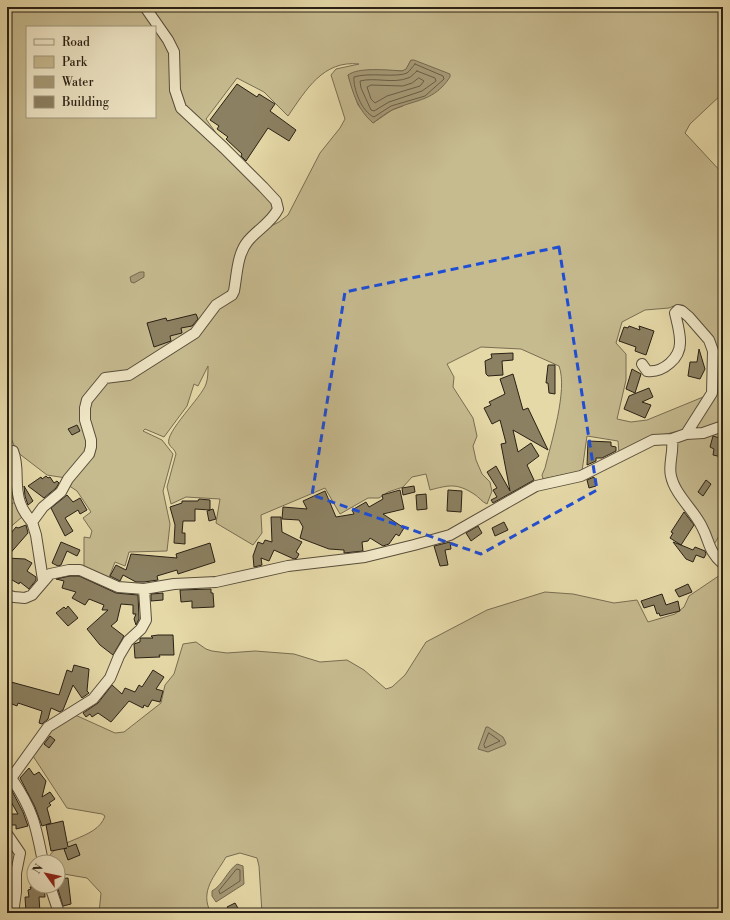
<svg xmlns="http://www.w3.org/2000/svg" width="730" height="920" font-family="'Libre Bodoni',serif">
	<rect width="100%" height="100%" fill="#e6d9a8"/>
	<filter id="stains"><feTurbulence type="fractalNoise" baseFrequency=".005" numOctaves="4"/><feColorMatrix values="0 0 0 0 .2 0 0 0 0 .09 0 0 0 0 .02 0 0 0 .5 -.17"/></filter>
	<radialGradient id="worn" r=".72"><stop offset=".6" stop-color="#630" stop-opacity="0"/><stop offset="1" stop-color="#630" stop-opacity=".3"/></radialGradient>
	<path fill="#c6ba8f" stroke="#786d52" fill-rule="evenodd" d="M7,7H140L155,27H27V117H155V27L170,47L172,90L206,133L276,207L250,236L233,290L199,326L127,374L106,375L85,399L89,446L66,478L47,475L17,452L7,429Z
		M147,7H723V93L690,124L685,133L723,174V379L715,387L723,389V424L691,432L712,400L711,338L683,305H676L669,308L645,310L622,322L616,343L626,354V380L617,419L631,422L647,420L708,395L683,430L653,437L619,453L618,441L587,436L582,471L543,479L542,475L545,468C551,443 568,390 559,366L521,349L481,347L447,364L454,377L453,387L473,418L477,436L473,446L476,460L482,474L490,482L491,487L492,491L487,504C482,502 479,497 474,494C457,483 449,485 430,490L426,474L412,477L403,487L388,492L379,498H368L340,514L325,488L261,515L262,533L253,545L216,523L220,499L186,497L171,504L167,487L176,454C175,449 171,448 169,444C164,433 202,397 206,384C208,379 208,371 208,366L198,386L194,384L187,406L164,437L145,429L143,431L162,440L173,454L163,491L170,524L167,551L129,552L125,566L115,562L108,580L84,569V537L90,538L92,531L83,518L91,512L77,491L68,485L88,460L86,409L102,384L156,361L218,306L234,297L244,252L267,228L279,222L288,215L320,153L340,128L345,119L331,75L336,69L359,64C323,60 306,90 288,116L264,92L237,78L206,119L221,140L197,121L180,99L178,58ZM411,60L403,106L392,110L373,123L358,105L348,75L370,70L402,71L406,70Z
		M723,428V529L712,548L674,479L677,441Z
		M16,502L22,517L7,530V505Z
		M723,573V913H262L259,866L257,858L240,853L226,857C215,876 199,891 211,913H99L101,893L87,878L58,873V862H47C52,838 97,841 105,816L102,814L67,808L33,756L53,729L73,714L115,733L124,732L161,703L165,685L174,674L183,644L196,642L206,649L212,651L227,653L255,651L294,654L320,662L347,660L364,670L386,689L392,687L405,675L426,642L487,610L545,592L573,594L614,603L637,600L648,622L675,614L684,607L689,596Z"/>
	<path fill="#a69a76" stroke="#74694f" d="M411,60H414L450,74V77C434,101 418,99 394,109C387,112 380,118 373,123C358,110 353,94 348,75C358,67 388,70 402,71L406,69Z
		M140,272H144V277L134,283L131,282L130,277Z
		M486,727H488L503,737L506,743L505,745L488,752L478,749Z
		M237,864L243,866L244,884L216,902L212,896V891C223,885 227,871 237,864Z"/>
	<g fill="none" stroke-linecap="round" stroke-linejoin="round">
		<path stroke="#685d46" stroke-width="1" d="M415,64L443,76L444,79L425,96L391,106L374,117C362,112 353,89 354,77C368,72 397,78 407,73C410,71 412,67 415,64Z
			M417,71L435,78L436,81L422,91L389,102L374,111L371,110L361,88L360,81C375,77 393,84 408,78C412,77 414,73 417,71Z
			M419,78L424,81L420,86L387,96L375,103L371,99L367,87L371,85L403,86L412,83Z
			M489,733L500,741L485,748L484,745Z
			M237,869L240,870V881L220,894L219,891Z"/>
		<path stroke="#a69a76" stroke-width="15" d="M722,913L723,912"/>
	</g>
	<path fill="#8b8061" stroke="#292015" d="M237,84L257,97L259,94L275,104L270,111L296,130L289,141L268,128L246,161L241,156L242,154L226,139L228,137L217,129L219,126L210,120Z
		M196,314L198,319L192,326L181,328L182,333L170,336L171,341L154,347L147,323L166,318L167,321Z
		M629,326L640,330L639,326L654,331L646,355L635,351L636,347L619,341L624,327L628,328Z
		M699,349L705,369L700,379L688,376L690,362H697Z
		M513,353V360L502,361L503,375L488,376L486,374L485,361L492,358L491,354Z
		M548,365H555V394L549,393L548,383H546Z
		M632,369L641,374L635,393L626,389Z
		M513,374L523,410L528,408L548,450L513,430L518,452L531,443L539,456L527,465L534,480L493,503L491,500L497,497L493,490L497,488L487,472L496,466L510,491L501,444L506,443L500,420L492,424L484,408L491,405L489,402L505,394L500,379Z
		M649,388L653,397L642,402L651,405L645,418L624,409L629,396Z
		M77,425L80,431L72,435L68,429Z
		M713,436L723,439L722,457L713,455L714,449L710,447Z
		M588,441L611,442V446L616,447V451L602,458H596V461L587,465Z
		M7,471H10L12,499L10,500L7,486Z
		M46,476L48,478L50,477L54,483L57,481L59,483L56,488L44,498L28,486L41,477L42,479Z
		M594,477L596,486L589,488L587,480Z
		M706,480L711,484L703,496L698,492Z
		M24,486L33,501L28,505L25,496Z
		M414,486L415,492L403,495L402,488Z
		M400,490L404,509L383,514L404,528L399,536L396,534L389,544L383,546L370,538L368,541L362,542L363,551L344,553V550L329,549L300,538L303,527L299,520L282,519L283,507L307,509L303,501L325,491L336,517L354,514L352,510L366,502L369,507L383,499L382,495Z
		M448,490L462,491L461,512L447,511Z
		M426,494L427,509L417,510L416,495Z
		M67,495L73,502L80,498L87,510L80,514L78,510L65,518L73,531L65,536L51,508Z
		M199,499L210,500V510L195,509V521H183L182,533H185V544L174,543L175,525L170,507L182,503V501H198Z
		M213,509L216,519L209,521L207,511Z
		M684,512L694,525L681,545L693,550L695,547L705,551L706,554L704,558L696,555L693,562L686,559L673,542L681,545L670,538L673,533L671,532Z
		M271,517H281L282,532L302,542L296,552L299,554L297,558L294,559L274,550L269,561L261,558L262,565L254,567L253,556L258,542L263,544L265,540L272,542Z
		M504,522L508,530L495,536L492,528Z
		M26,525L28,533L7,557V538L16,527L18,528Z
		M478,526L482,533L471,541L466,533Z
		M61,542L80,550L77,556L67,551L61,565L58,566L52,563Z
		M450,542L451,549L445,550L448,565L440,566L434,546Z
		M210,543L215,562L178,574L177,570L157,576L158,580L144,582H136L123,575L120,581L110,576L116,565L126,570L131,554L177,558L176,554Z
		M7,558L25,559L32,563L27,571L36,577V580L29,589L20,582L19,584L7,577Z
		M70,576H79L116,593L138,595L139,619L136,625L134,619L136,614H133V605L121,604L117,621L111,626L124,636L113,655L100,645L87,629L108,610H102L104,605L89,599L85,605L72,598L76,592L62,588L64,581L56,579Z
		M688,584L692,592L679,597L675,590Z
		M211,589V593H213L214,607L192,608V601L181,602L180,590Z
		M163,593V600L151,601V594Z
		M662,594L666,605L678,601L680,611L660,616L659,613L657,614L654,605L644,608L641,601Z
		M68,606L78,618L68,626L56,613L64,607L66,609Z
		M158,635H173L174,655H159L160,657L135,658L134,644L140,642V638H153L151,636Z
		M74,665L89,669L87,691L89,693L82,698L73,685L63,710L60,712L51,708L48,719L42,724L39,723L42,711L18,703L17,706L7,702V685L10,686L11,682L59,695L67,670L72,672Z
		M153,670L164,677L156,689L163,691L160,702L152,700L148,707L144,705L143,708L129,701L111,722L98,713L92,717L90,714L86,717L83,713L98,703L112,685L122,694L125,688L135,692L139,685L142,687Z
		M50,736L55,740L49,748L44,744Z
		M29,768L34,775L39,772L46,781L42,797L50,792L55,799L49,803L51,805L47,808L51,823L42,826L35,807L20,778Z
		M11,789L23,812L28,826L16,829V825H7V814H18L10,800L7,801V790Z
		M63,821L68,847L76,844L80,855L68,860L64,849L67,848L51,851L46,825Z
		M68,878L71,904L63,906L57,886L58,879Z
		M44,886L45,897H39L40,913H26L25,897H29L28,890L31,889L30,887Z
		M235,903L239,910L231,913L227,907Z"/>
	<g fill="none" stroke-linecap="round" stroke-linejoin="round">
		<defs>
			<path id="minor" d="M642,364L647,371C663,373 681,358 680,341C680,332 677,322 675,313L678,310L682,311L689,317L709,340L713,351L712,393L686,434
				M672,439C674,452 668,465 671,476C675,495 694,510 702,527C710,542 708,551 723,564
				M13,451C19,466 15,479 18,494C19,504 26,515 32,522
				M43,580L36,535L32,522L43,507L61,492L68,479L89,454L91,447V440L85,420V408L87,400L105,378L129,375L195,333L216,305L232,295L234,291C237,275 237,254 248,241C258,229 271,223 278,209L276,201L263,187L224,148L181,108L175,90L174,52L168,40L145,7
				M7,595L14,597L25,598L32,595L50,574L69,570H80L118,587L144,589L174,584L216,582L288,566L365,557L414,545L450,535L536,486L581,476L653,440L672,439L686,434L703,433L723,426
				M12,779C33,810 36,826 43,862
				M7,784L48,727L93,699L110,678L119,656L128,641L141,629L146,620L144,589
				M7,834L20,853L16,873V892L13,913
				M50,886L59,913"/>
		</defs>
		<use href="#minor" stroke="#584e3a" stroke-width="12"/>
		<use href="#minor" stroke="#efe6c6" stroke-width="10"/>
	</g>
	<path fill="none" stroke="#1d4ed8" stroke-width="3" stroke-dasharray="8 5" stroke-linejoin="round" d="M559,247L597,490L481,554L312,495L345,292Z"/>
	<rect width="730" height="920" fill="none" stroke="#e6d9a8" stroke-width="24"/>
	<rect x="8" y="8" width="714" height="904" fill="none" stroke="#292015" stroke-width="2"/>
	<rect x="12" y="12" width="706" height="896" fill="none" stroke="#292015"/>
	<rect x="26" y="26" width="130" height="92" fill="#efe6c6" stroke="#a0977f"/>
	<rect x="34" y="39" width="20" height="6" fill="#efe6c6" stroke="#a0977f"/>
	<text x="62" y="46" font-size="12" fill="#292015">Road</text>
	<rect x="34" y="56" width="20" height="12" fill="#c6ba8f" stroke="#a0977f"/>
	<text x="62" y="66" font-size="12" fill="#292015">Park</text>
	<rect x="34" y="76" width="20" height="12" fill="#a69a76" stroke="#a0977f"/>
	<text x="62" y="86" font-size="12" fill="#292015">Water</text>
	<rect x="34" y="96" width="20" height="12" fill="#8b8061" stroke="#a0977f"/>
	<text x="62" y="106" font-size="12" fill="#292015">Building</text>
	<g transform="translate(46 874) rotate(303)"><circle r="19" fill="#efe6c6" stroke="#a0977f"/>
	<path d="M0-3L7 15L0 10L-7 15Z" fill="#8f2418"/>
	<text y="-6" font-size="11" font-weight="bold" text-anchor="middle" fill="#292015">N</text>
	</g>
	<rect width="100%" height="100%" filter="url(#stains)"/>
	<rect width="100%" height="100%" fill="url(#worn)"/>
</svg>
